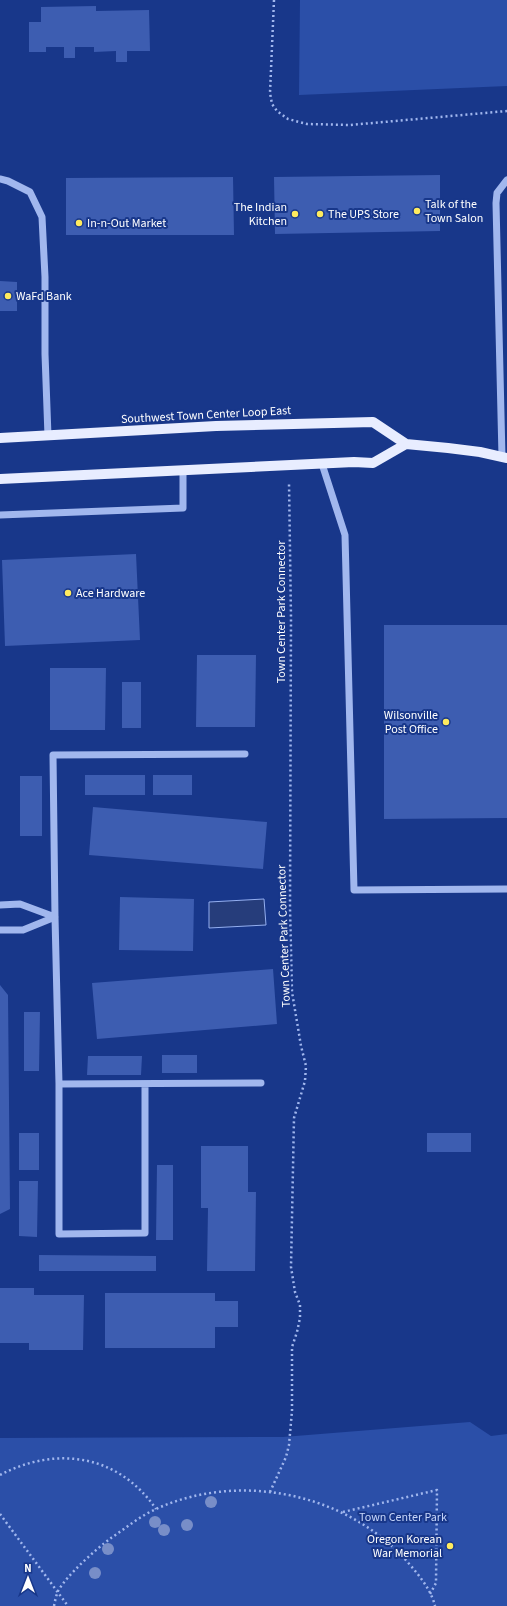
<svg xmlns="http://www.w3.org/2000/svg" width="507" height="1606" font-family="'Source Sans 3',sans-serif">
	<rect width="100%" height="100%" fill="#18378a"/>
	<path fill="#2b4fa8" d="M300,0H507V86L299,95Z
		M470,1422L491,1436L507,1434V1606H0V1438L283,1437Z"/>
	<path fill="#263d7b" stroke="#94aff0" d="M264,899L266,925L209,928V902Z"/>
	<path fill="#3d5db1" d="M96,6V11L149,10L150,51H127V62H116V51L94,52V47H75V58H64V47H46V52H29V22H41V7Z
		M440,175V231L275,234L274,177Z
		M233,177L234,235H66V178Z
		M0,281L17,282V311H0Z
		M136,554L140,640L5,646L2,560Z
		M384,625H507V818L384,819Z
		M197,655H256L255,727H196Z
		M50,668H106L105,730H50Z
		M122,682H141V728H122Z
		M85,775H145V795H85Z
		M153,775H192V795H153Z
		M20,776H42V836H20Z
		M93,807L267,822L263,869L89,855Z
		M120,897L194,899L193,951L119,950Z
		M273,969L277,1024L97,1039L92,983Z
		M0,985L8,995L10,1209L0,1214Z
		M24,1012H40L39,1071H24Z
		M162,1055H197V1073H162Z
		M88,1056H142L141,1075H87Z
		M19,1133H39V1170H19Z
		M427,1133H471V1152H427Z
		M201,1146H248V1192H256L255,1271H207L208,1208H201Z
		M157,1165H173V1240H156Z
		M19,1181H38L37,1237L19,1236Z
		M39,1255L156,1256V1271H39Z
		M0,1288H34V1295H84L83,1350H29V1343H0Z
		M105,1293H215V1301H238V1327H215V1348H105Z"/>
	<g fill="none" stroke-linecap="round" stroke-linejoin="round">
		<path stroke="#a1b7ee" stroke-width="2.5" stroke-dasharray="2 3" stroke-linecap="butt" d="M274,0L270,93L272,104L277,111L288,119L307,124L350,125L507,111
			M0,1475C57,1445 119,1455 156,1509
			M270,1492L286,1457L289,1445L292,1411V1347L297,1332L300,1318V1305L295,1292L291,1267L294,1118L305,1081L306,1066L301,1046L292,992L290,908L291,618L289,482
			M343,1512L437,1490L436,1583L430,1594
			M0,1514L68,1606
			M54,1606C55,1601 56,1596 58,1591C67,1575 95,1550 111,1538C126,1528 140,1516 156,1509C237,1472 341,1492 402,1556C414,1569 431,1588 435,1606"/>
		<path stroke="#a1b7ee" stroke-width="7" d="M0,179L8,181L30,192L42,217L45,277V354L48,436
			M502,457L496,203L497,193L507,180
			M322,464L345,535L354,890L507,889
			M0,515L183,508V470
			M245,754L53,755L55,917L59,1084L261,1083
			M0,905L20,904L55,917
			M0,930H23L55,917
			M59,1084V1234L145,1233V1084"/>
		<path stroke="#e8edff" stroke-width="10" d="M0,438L216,426L373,422L406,444L448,448L480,452L507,458
			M0,479L354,462L373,463L406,444"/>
	</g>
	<g fill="#788ec8">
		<circle cx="211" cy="1502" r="6"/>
		<circle cx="155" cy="1522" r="6"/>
		<circle cx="187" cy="1525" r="6"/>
		<circle cx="164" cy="1530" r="6"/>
		<circle cx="108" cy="1549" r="6"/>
		<circle cx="95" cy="1573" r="6"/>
	</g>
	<g fill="#ffeb5e" stroke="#18378a" stroke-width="1.5">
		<circle cx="417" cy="211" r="4"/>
		<circle cx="295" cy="214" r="4"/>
		<circle cx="320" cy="214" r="4"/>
		<circle cx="79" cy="223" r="4"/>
		<circle cx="8" cy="296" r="4"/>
		<circle cx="68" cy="593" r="4"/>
		<circle cx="446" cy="722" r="4"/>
		<circle cx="450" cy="1546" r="4"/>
	</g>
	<g text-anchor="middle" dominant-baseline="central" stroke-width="4" stroke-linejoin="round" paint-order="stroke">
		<g font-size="12" fill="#fff" stroke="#18378a" text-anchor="start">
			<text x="425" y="204">Talk of the<tspan x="425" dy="14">Town Salon</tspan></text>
			<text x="287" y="207" text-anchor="end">The Indian<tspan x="287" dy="14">Kitchen</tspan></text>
			<text x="328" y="214">The UPS Store</text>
			<text x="87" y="223">In-n-Out Market</text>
			<text x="16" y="296">WaFd Bank</text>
			<text x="76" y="593">Ace Hardware</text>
			<text x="438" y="715" text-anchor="end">Wilsonville<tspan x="438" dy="14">Post Office</tspan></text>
			<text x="442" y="1539" text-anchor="end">Oregon Korean<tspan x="442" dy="14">War Memorial</tspan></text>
		</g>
		<g font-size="12" fill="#fff" stroke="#18378a">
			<text transform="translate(206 415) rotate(-3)">Southwest Town Center Loop East</text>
			<text transform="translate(281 612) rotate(-90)">Town Center Park Connector</text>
			<text transform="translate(284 936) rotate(-92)">Town Center Park Connector</text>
		</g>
		<g font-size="12" fill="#c7d6fa" stroke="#18378a">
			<text x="403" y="1517">Town Center Park</text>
		</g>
	</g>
	<g transform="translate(28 1578)" stroke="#18378a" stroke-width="3" paint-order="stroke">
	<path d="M0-3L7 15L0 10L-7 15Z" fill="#ffffff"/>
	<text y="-6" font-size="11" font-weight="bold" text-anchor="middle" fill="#ffffff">N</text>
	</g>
</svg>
